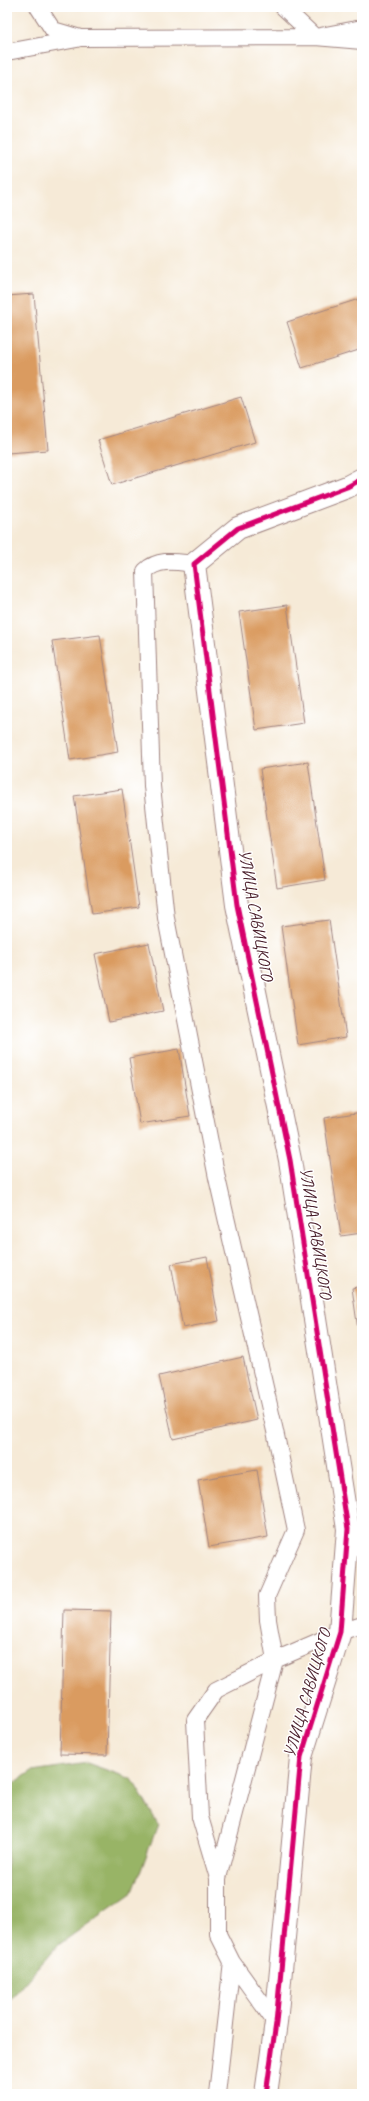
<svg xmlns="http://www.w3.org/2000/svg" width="369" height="2101" font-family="Caveat,sans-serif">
	<rect width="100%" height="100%" fill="#fff"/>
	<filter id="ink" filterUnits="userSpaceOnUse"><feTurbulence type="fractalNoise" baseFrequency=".025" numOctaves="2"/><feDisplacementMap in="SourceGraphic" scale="8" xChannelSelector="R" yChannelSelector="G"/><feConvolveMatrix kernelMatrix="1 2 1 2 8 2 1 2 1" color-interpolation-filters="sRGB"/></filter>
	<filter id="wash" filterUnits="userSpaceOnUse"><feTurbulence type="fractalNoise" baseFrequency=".012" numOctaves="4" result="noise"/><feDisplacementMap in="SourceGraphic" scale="16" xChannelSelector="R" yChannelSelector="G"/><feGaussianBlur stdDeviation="0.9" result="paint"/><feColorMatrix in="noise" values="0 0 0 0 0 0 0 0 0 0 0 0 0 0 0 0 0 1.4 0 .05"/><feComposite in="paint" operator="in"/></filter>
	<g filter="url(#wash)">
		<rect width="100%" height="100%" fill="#f6ead7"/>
		<path fill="#98b466" stroke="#716a48" d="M87,1763L132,1779L158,1824L133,1892L57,1946L7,2003V1788L32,1771Z"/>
		<g id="blocks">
			<path fill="#da9b61" d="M34,294L48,450L7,453V296Z
				M362,298V349L302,368L287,322Z
				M241,397L255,442L112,485L98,440Z
				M287,605L304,723L256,730L239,612Z
				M100,635L118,752L70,760L52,641Z
				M308,762L325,880L277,888L260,769Z
				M122,789L139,907L92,914L74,796Z
				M329,920L346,1037L298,1045L281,926Z
				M149,943L163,1011L109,1022L95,954Z
				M179,1049L190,1116L140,1124L129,1058Z
				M362,1112V1233L341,1236L324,1118Z
				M207,1257L219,1321L183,1328L171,1264Z
				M362,1286V1350L361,1351L352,1288Z
				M243,1357L257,1420L173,1439L159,1376Z
				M257,1470L268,1537L209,1547L198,1480Z
				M64,1610L111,1611L107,1755L60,1754Z"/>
		</g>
	</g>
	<g filter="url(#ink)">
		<use href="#blocks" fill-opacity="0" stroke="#a08481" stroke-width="1"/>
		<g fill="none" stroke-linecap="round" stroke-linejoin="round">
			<defs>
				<path id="lane" d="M38,7L53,30L80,38L315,37L362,41
					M283,7L315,37L362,28
					M7,52L77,39
					M194,564C176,562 159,558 145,571L152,786L166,918L217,1178L275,1431L296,1530L267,1596L268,1620L275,1660L218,1878
					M348,1529L362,1539
					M276,2023L232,1962L218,1934V1878L200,1817L195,1720L216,1690L275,1660L340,1632L362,1625
					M217,2094L232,1962"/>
				<path id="street" d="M266,2094L276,2023L301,1757L340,1632L348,1529L290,1160L237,905L194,564L238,528L347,487L362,479"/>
			</defs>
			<use href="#lane" stroke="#a08481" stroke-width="18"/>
			<use href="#street" stroke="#a08481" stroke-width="24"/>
			<use href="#lane" stroke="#fff" stroke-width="16"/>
			<use href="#street" stroke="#fff" stroke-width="22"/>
			<defs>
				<path id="cycleway" d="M266,2094L276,2023L301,1757L340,1632L348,1529L290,1160L237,905L194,564L238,528L347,487L362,479"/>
			</defs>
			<use href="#cycleway" stroke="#fff" stroke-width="8"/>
			<use href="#cycleway" stroke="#d6006c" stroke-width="5"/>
		</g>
	</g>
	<g text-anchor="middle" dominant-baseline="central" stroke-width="3" stroke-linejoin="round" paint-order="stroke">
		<g font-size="17" fill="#4a1f2b" stroke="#fff">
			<text transform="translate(256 915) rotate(80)">УЛИЦА САВИЦКОГО</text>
			<text transform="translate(316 1233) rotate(81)">УЛИЦА САВИЦКОГО</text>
			<text transform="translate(307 1693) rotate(-74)">УЛИЦА САВИЦКОГО</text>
		</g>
	</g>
	<rect width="369" height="2101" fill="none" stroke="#fff" stroke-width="24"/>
</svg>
